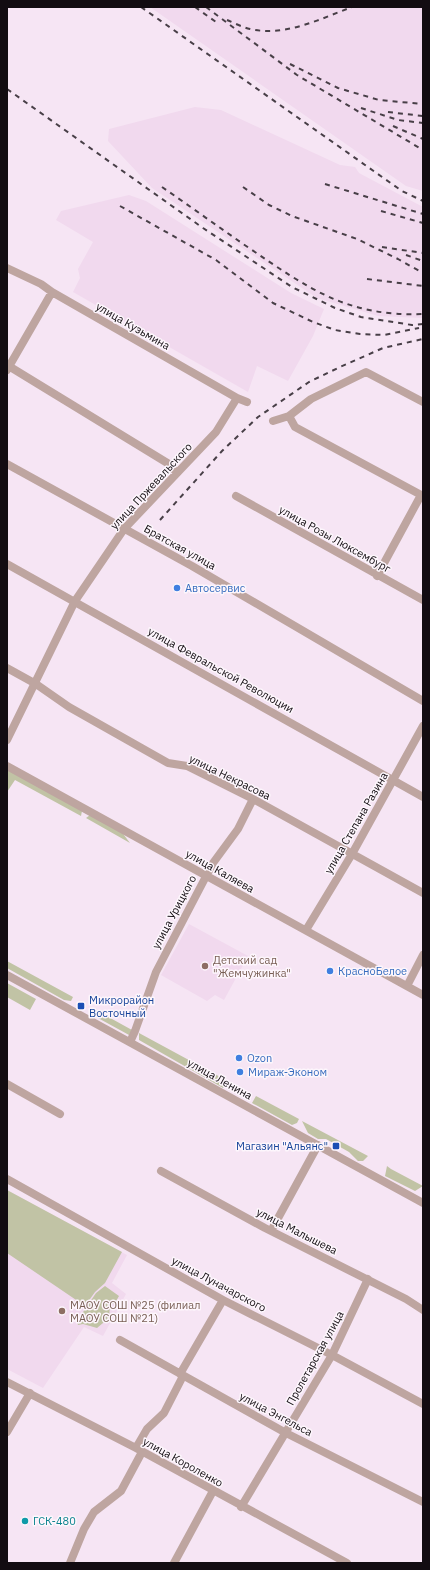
<svg xmlns="http://www.w3.org/2000/svg" width="430" height="1570" font-family="'IBM Plex Sans',sans-serif">
	<rect width="100%" height="100%" fill="#f6e5f4"/>
	<path fill="#f1d9ee" d="M150,7H423V191L406,186Z
		M195,107L221,110L340,165L355,167L359,173L423,207V318L378,316L317,298L152,188L108,141L109,129Z
		M129,195L146,201L291,293L324,309L313,336L288,381L257,366L248,392L73,292L80,278L78,269L93,242L56,220L61,211Z
		M189,924L248,956L224,1000L215,995L207,1001L161,975Z
		M7,1190L127,1255L112,1283L126,1294L103,1336L84,1327L43,1388L7,1369Z"/>
	<path fill="#c1c3a5" d="M7,769L82,811L81,816L15,780L7,792Z
		M90,815L121,831L130,843L86,818Z
		M7,961L73,997L71,1001L64,1000L7,968Z
		M7,983L36,999L30,1010L7,997Z
		M94,1009L132,1030L129,1035L98,1018L92,1012Z
		M139,1033L235,1085L232,1089L226,1086L223,1088L139,1040Z
		M256,1096L299,1119L297,1123L292,1125L252,1103Z
		M302,1121L368,1156L363,1161H358L349,1152L326,1139H318L308,1133Z
		M387,1166L391,1169L423,1186L415,1191L385,1176Z
		M7,1190L122,1252L105,1283L95,1292L85,1306L7,1253Z
		M105,1286L119,1296L115,1303L110,1305L109,1318L97,1328L83,1324L78,1325L77,1321L96,1293Z"/>
	<g fill="none" stroke-linecap="round" stroke-linejoin="round">
		<path stroke="#bea5a0" stroke-width="8" d="M7,268L41,284L52,292L237,398L247,402
			M7,365L169,464L177,473
			M7,370L52,292
			M289,416L295,427L423,496
			M273,421L289,416L311,399L366,372L423,402
			M7,464L192,566L423,701
			M236,496L423,600
			M7,564L423,797
			M377,576L421,495
			M7,668L36,684L69,707L168,763L187,766L253,799L423,893
			M7,740L75,601L124,529L216,432L237,398
			M7,766L423,995
			M306,930L352,854L423,726
			M7,975L423,1203
			M407,986L423,955
			M130,1042L135,1031L156,972L213,863L238,829L253,799
			M7,1084L60,1114
			M161,1171L265,1228L406,1299L423,1310
			M7,1179L223,1300L332,1355L423,1404
			M271,1231L318,1145
			M120,1340L286,1433L423,1502
			M180,1374L223,1300
			M7,1382L136,1448L347,1563
			M7,1432L30,1393
			M136,1448L147,1429L164,1413L183,1376
			M241,1507L332,1355L368,1279
			M70,1563L84,1529L94,1512L121,1491L142,1452
			M174,1563L213,1491"/>
		<path stroke="#483f47" stroke-width="2" stroke-dasharray="5 5" stroke-linecap="butt" d="M141,7L402,191L423,201
			M195,7L216,22
			M206,7L297,75L423,150
			M227,20C234,23 242,27 250,29C285,37 320,19 352,7
			M290,64L338,88L379,100L423,104
			M7,89L203,228L292,287L335,308L361,317L412,325L423,324
			M361,108L398,120L423,123
			M388,112L423,116
			M393,126L423,139
			M325,184L423,214
			M162,187C191,207 220,228 249,248C308,288 347,317 423,314
			M243,187L269,205L292,216L357,239L398,259L423,273
			M120,206L216,260L273,303L313,322L335,330L360,334L384,335L419,328
			M381,211L423,223
			M382,247L423,253
			M406,255L423,261
			M367,279L423,286
			M160,520L222,451L258,417L309,382L340,367L383,348L423,339"/>
	</g>
	<g fill="#3f7fe0" stroke="#fdf6fc" stroke-width="1.5">
		<circle cx="177" cy="588" r="4"/>
		<circle cx="330" cy="971" r="4"/>
		<circle cx="239" cy="1058" r="4"/>
		<circle cx="240" cy="1072" r="4"/>
	</g>
	<g fill="#8d6e63" stroke="#fdf6fc" stroke-width="1.5">
		<circle cx="205" cy="966" r="4"/>
		<circle cx="62" cy="1311" r="4"/>
	</g>
	<g fill="#1a4fb4" stroke="#fdf6fc" stroke-width="1.5">
		<rect x="77" y="1002" width="8" height="8" rx="2"/>
		<rect x="332" y="1142" width="8" height="8" rx="2"/>
	</g>
	<circle fill="#0f9aa8" stroke="#fdf6fc" stroke-width="1.5" cx="25" cy="1521" r="4"/>
	<g text-anchor="middle" dominant-baseline="central" stroke-width="3" stroke-linejoin="round" paint-order="stroke">
		<g font-size="11" fill="#120c11" stroke="#fdf6fc">
			<text transform="translate(133 326) rotate(30)">улица Кузьмина</text>
			<text transform="translate(151 486) rotate(-47)">улица Пржевальского</text>
			<text transform="translate(335 539) rotate(29)">улица Розы Люксембург</text>
			<text transform="translate(180 547) rotate(29)">Братская улица</text>
			<text transform="translate(221 670) rotate(29)">улица Февральской Революции</text>
			<text transform="translate(230 777) rotate(26)">улица Некрасова</text>
			<text transform="translate(356 823) rotate(-60)">улица Степана Разина</text>
			<text transform="translate(220 871) rotate(29)">улица Каляева</text>
			<text transform="translate(174 912) rotate(-62)">улица Урицкого</text>
			<text transform="translate(220 1079) rotate(29)">улица Ленина</text>
			<text transform="translate(297 1231) rotate(27)">улица Малышева</text>
			<text transform="translate(219 1284) rotate(28)">улица Луначарского</text>
			<text transform="translate(315 1358) rotate(-61)">Пролетарская улица</text>
			<text transform="translate(276 1414) rotate(28)">улица Энгельса</text>
			<text transform="translate(183 1462) rotate(29)">улица Короленко</text>
		</g>
		<g font-size="11" fill="#366cbe" stroke="#fdf6fc" text-anchor="start">
			<text x="185" y="588">Автосервис</text>
			<text x="338" y="971">КрасноБелое</text>
			<text x="247" y="1058">Ozon</text>
			<text x="248" y="1072">Мираж-Эконом</text>
		</g>
		<g font-size="11" fill="#785e54" stroke="#fdf6fc" text-anchor="start">
			<text x="213" y="960">Детский сад<tspan x="213" dy="13">"Жемчужинка"</tspan></text>
			<text x="70" y="1305">МАОУ СОШ №25 (филиал<tspan x="70" dy="13">МАОУ СОШ №21)</tspan></text>
		</g>
		<g font-size="11" fill="#164399" stroke="#fdf6fc" text-anchor="start">
			<text x="89" y="1000">Микрорайон<tspan x="89" dy="13">Восточный</tspan></text>
			<text x="328" y="1146" text-anchor="end">Магазин "Альянс"</text>
		</g>
		<g font-size="11" fill="#0d838f" stroke="#fdf6fc" text-anchor="start">
			<text x="33" y="1521">ГСК-480</text>
		</g>
	</g>
	<rect width="430" height="1570" fill="none" stroke="#120c11" stroke-width="16"/>
</svg>
